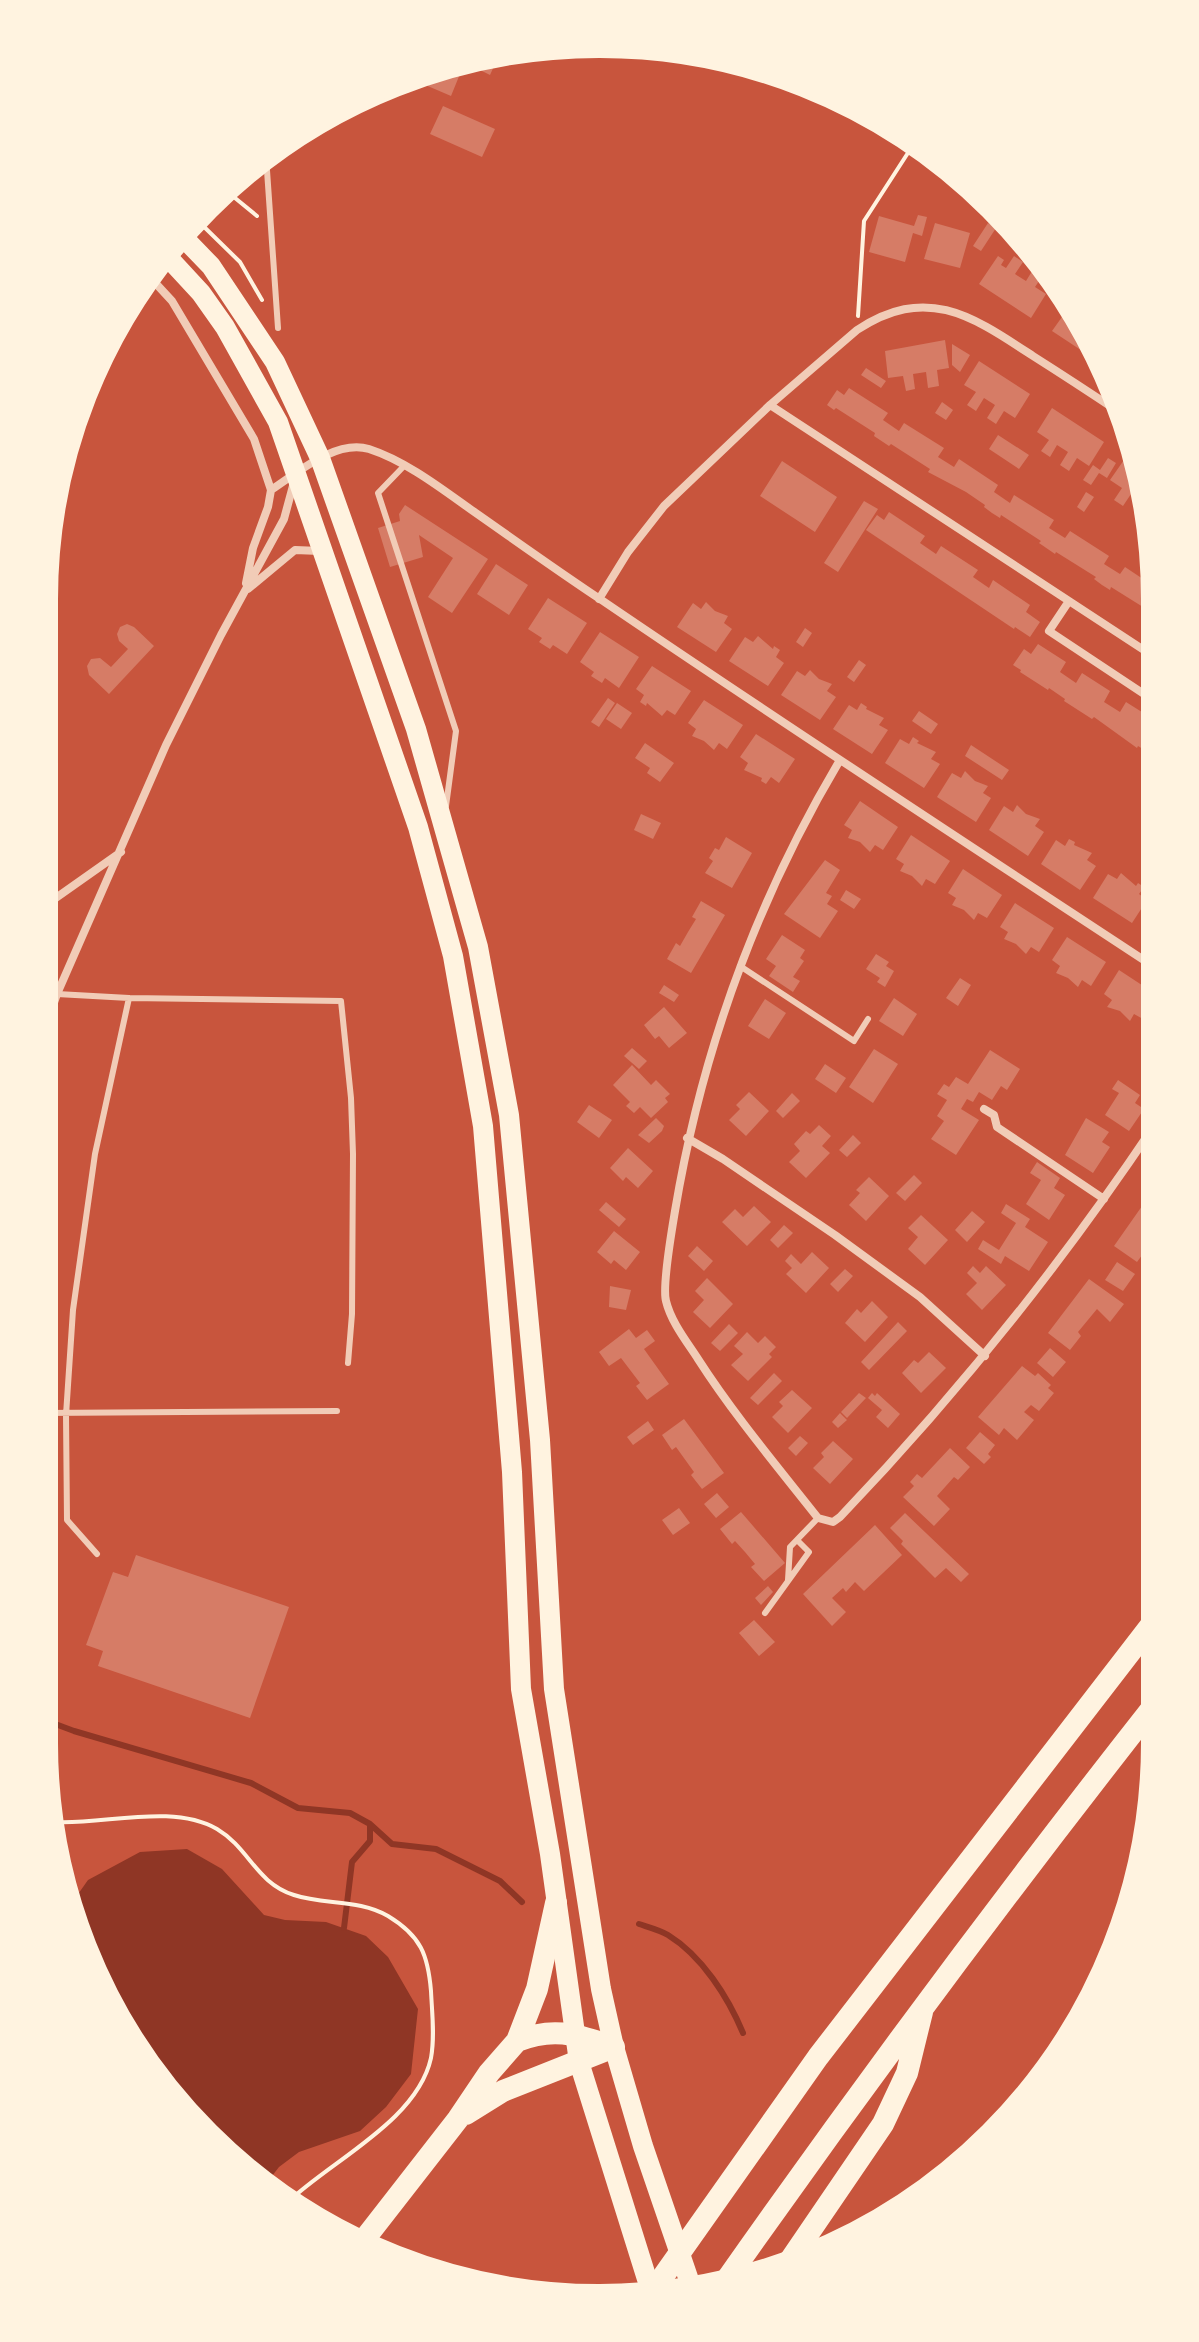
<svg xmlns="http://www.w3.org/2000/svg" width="1199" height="2342" font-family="Poppins,sans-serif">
	<rect width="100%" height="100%" fill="#c8553d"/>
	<path fill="#8f3625" d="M187,1849L222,1869L264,1915L285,1920L326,1922L366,1936L388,1957L418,2009L411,2074L386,2107L360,2131L299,2152L279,2167L265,2185L232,2161L157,2082L72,1922L69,1907L88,1880L140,1852Z"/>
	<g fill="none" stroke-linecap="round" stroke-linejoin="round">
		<path stroke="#8f3625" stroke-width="6" d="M42,1719L74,1731L251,1783L298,1808L350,1813L370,1824V1841L352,1862L344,1928
			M370,1824L392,1844L436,1849L500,1881L522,1902
			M639,1924C648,1927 660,1930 668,1935C702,1956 728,1997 743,2033"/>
	</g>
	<path fill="#d67c66" d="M500,53L490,75L474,67L479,58Z
		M451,64L462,69L451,96L409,78L420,72Z
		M443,106L495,129L482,157L430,134Z
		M918,215L927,217L922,236L913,233L905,262L869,252L879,216L914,226Z
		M935,223L970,233L960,268L924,259Z
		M988,223L996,228L981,251L973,246Z
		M1004,223L1016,235L1013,240L999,231Z
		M998,256L1004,260L1001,265L1006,268L1014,256L1023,262L1015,274L1026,281L1034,268L1043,275L1035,287L1046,294L1031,318L979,284Z
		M1069,307L1085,335L1102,364L1052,331Z
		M945,340L949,368L937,370L939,386L928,388L926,372L913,374L915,389L906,391L903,376L888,378L885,351Z
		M952,344L970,355L960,372L952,365Z
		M979,361L1030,394L1015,418L1004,411L996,424L987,418L995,405L984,398L976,411L967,405L976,392L964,385Z
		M866,368L886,381L881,388L861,375Z
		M849,388L888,413L883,420L899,431L904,423L944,448L938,457L954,467L959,459L998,485L994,492L1010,503L1014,495L1054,520L1049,528L1065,538L1070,531L1109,556L1104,564L1120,574L1125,567L1152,585V617L1149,615L1151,612L1111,587L1110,590L1102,585L1094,579L1096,577L1056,552L1055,554L1039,543L1041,541L1001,515L1000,518L992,513L984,507L985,505L966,492L928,472L930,469L891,444L889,446L874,436L875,433L836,408L834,410L827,405L837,390L844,395Z
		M942,402L953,410L946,420L935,413Z
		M1052,408L1104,442L1089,466L1077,458L1069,471L1060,465L1068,452L1057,445L1050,457L1041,451L1049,440L1037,432Z
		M998,435L1029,455L1019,469L989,449Z
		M1126,457L1135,463L1148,511L1143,520L1134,514L1142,501L1131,494L1123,506L1114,500L1122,488L1110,480Z
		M1108,458L1116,463L1107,478L1099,473L1091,485L1083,480L1093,465L1100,470Z
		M782,461L837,497L815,532L760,496Z
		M1086,492L1094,497L1084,512L1077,507Z
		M864,501L878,509L838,572L824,563Z
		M405,505L488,559L452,613L428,597L453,558L419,535L423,557L390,567L378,528L400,521L399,514Z
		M889,512L925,536L920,543L936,554L941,546L978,570L973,577L989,588L993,580L1030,605L1026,612L1040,622L1030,637L1015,627L1014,629L866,530L877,515L884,520Z
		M496,564L528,585L509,615L477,594Z
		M548,598L587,623L567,654L553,645L550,649L539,642L542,638L528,629Z
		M706,602L715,611L728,616L724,623L732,629L716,652L677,627L693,603L701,609Z
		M127,624L134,627L154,646L109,694L89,675L87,666L91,659L100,658L111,667L128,649L119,641L117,634L120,627Z
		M805,628L812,633L803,647L796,642Z
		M600,632L639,657L619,688L605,678L602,683L591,676L594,672L580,662Z
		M758,636L773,649L774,646L780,650L776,657L784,663L768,686L729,661L745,637L753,642Z
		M1038,644L1066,662L1060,672L1076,683L1082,673L1110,691L1104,702L1120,712L1126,702L1153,719L1148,730L1153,733V740L1146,751L1138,746L1137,748L1094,717L1092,719L1064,701L1065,699L1049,688L1048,690L1020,672L1021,670L1013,665L1024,649L1031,654Z
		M859,660L866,665L854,682L847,677Z
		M652,666L691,691L675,715L667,710L662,716L647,703L646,706L640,702L644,695L636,689Z
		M810,670L819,679L832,684L827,691L836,697L820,720L781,695L797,671L805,676Z
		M608,698L615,703L599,727L591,722Z
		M704,700L743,725L727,749L719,743L714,750L704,741L692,736L696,729L688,723Z
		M617,703L632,713L621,729L606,719Z
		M861,703L867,707L866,709L884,718L879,725L888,730L872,754L833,729L849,705L857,710Z
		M919,711L938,724L931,734L912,721Z
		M756,734L795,759L779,783L771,777L766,784L761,781L762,778L744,770L748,763L740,757Z
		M913,737L919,741L917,743L936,752L931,759L940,764L924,788L885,763L900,739L909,744Z
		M645,743L674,763L660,782L647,773L650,768L635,758Z
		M971,745L1009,770L1002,780L965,756Z
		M965,771L975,781L988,786L983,793L991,798L976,822L937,797L952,773L961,778Z
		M860,801L898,827L883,850L875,845L870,852L860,842L848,838L852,830L844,825Z
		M1017,805L1026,814L1040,819L1035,826L1044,832L1028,856L989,830L1004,806L1013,812Z
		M641,814L661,823L653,839L634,830Z
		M911,835L950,861L935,884L926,879L922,886L912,876L900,871L904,864L896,859Z
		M726,837L752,853L732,888L705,873L713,861L709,858L715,848L719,850Z
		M1069,839L1075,842L1074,845L1092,853L1087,860L1096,866L1080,890L1041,864L1056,840L1065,846Z
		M825,860L840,870L826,893L832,896L827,904L838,911L820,938L784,914Z
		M963,869L1002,895L987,918L978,913L974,920L964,910L952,905L956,898L948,893Z
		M1121,873L1136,886L1138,883L1144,887L1139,894L1147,900L1132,923L1093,898L1108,874L1117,879Z
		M846,890L861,899L854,909L840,900Z
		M701,901L725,915L691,973L667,959L676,943L680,946L688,932L696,919L692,917Z
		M1015,903L1054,928L1039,952L1031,947L1026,954L1016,944L1004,939L1008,932L1000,927Z
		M1153,918V937L1145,932Z
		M782,935L805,950L800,958L804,961L793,977L800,981L793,992L769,976L776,966L766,959Z
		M1067,937L1106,962L1091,986L1082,980L1078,987L1068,978L1056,973L1060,966L1052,960Z
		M876,954L889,962L886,966L894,971L885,987L877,982L880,978L866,969Z
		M1119,970L1154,993V1003L1143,1019L1134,1014L1130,1021L1120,1011L1107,1007L1112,1000L1104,994Z
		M960,978L971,985L958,1006L946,998Z
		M664,985L679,995L674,1002L659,993Z
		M894,998L917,1014L903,1036L879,1021Z
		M765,999L786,1013L769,1039L748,1026Z
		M664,1007L687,1033L669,1048L659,1036L655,1039L644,1025Z
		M632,1048L647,1061L639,1069L624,1056Z
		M874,1049L898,1064L873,1103L849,1087Z
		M990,1050L1020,1069L1007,1090L1001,1086L992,1100L979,1092L973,1102L967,1099L961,1109L979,1120L956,1155L931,1139L944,1121L937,1116L947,1100L937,1094L944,1084L949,1087L956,1077L968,1084Z
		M825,1064L846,1078L836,1093L815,1079Z
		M632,1065L651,1085L656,1080L670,1094L665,1098L668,1102L651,1118L640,1107L634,1113L626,1106L630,1102L613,1085Z
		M1118,1080L1140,1095L1135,1103L1144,1109L1129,1131L1105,1115L1119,1093L1112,1089Z
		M749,1092L769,1111L746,1136L729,1120L740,1109L736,1105Z
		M792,1093L800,1101L783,1118L776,1111Z
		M589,1105L612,1120L599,1138L577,1122Z
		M656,1118L664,1126L662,1131L649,1143L638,1135Z
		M1086,1118L1109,1132L1102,1142L1110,1147L1093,1173L1065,1155Z
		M819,1125L831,1136L822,1146L830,1153L806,1178L789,1162L800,1151L794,1144L806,1131L810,1134Z
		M853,1135L861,1143L847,1157L839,1150Z
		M628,1148L653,1171L638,1188L626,1177L623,1181L610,1168Z
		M1037,1162L1060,1178L1054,1188L1065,1195L1049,1220L1026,1204L1041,1180L1030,1173Z
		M914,1175L922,1183L905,1201L896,1193Z
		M869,1177L889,1196L866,1221L849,1205L860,1193L856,1190Z
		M1154,1189V1230L1144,1244L1148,1247L1137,1262L1114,1246Z
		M606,1202L626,1219L619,1227L599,1210Z
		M1006,1204L1030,1219L1025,1227L1048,1242L1029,1271L1005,1256L1001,1264L978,1249L983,1240L999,1250L1016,1223L1001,1213Z
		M754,1206L771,1222L747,1246L722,1222L735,1209L743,1217Z
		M972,1211L985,1222L967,1242L955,1230Z
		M921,1215L948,1240L925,1265L908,1249L918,1237L908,1228Z
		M784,1225L793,1233L778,1248L770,1240Z
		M614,1231L640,1252L626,1270L614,1260L611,1264L597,1252Z
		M697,1246L713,1261L704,1271L688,1256Z
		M812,1252L829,1268L806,1293L786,1274L792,1268L785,1261L791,1254L801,1264Z
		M1117,1262L1135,1274L1123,1291L1105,1280Z
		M973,1266L980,1273L986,1266L1006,1285L982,1310L966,1294L977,1283L967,1273Z
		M845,1269L853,1276L838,1292L830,1284Z
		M707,1278L733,1304L710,1328L693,1312L704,1300L695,1291Z
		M1089,1279L1124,1304L1110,1322L1097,1309L1078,1332L1081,1336L1070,1350L1048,1333Z
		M610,1286L631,1290L626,1310L609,1307Z
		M872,1301L888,1317L865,1342L845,1323L857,1309L861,1313Z
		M898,1322L907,1331L869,1370L861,1362Z
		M729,1324L738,1333L720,1351L711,1343Z
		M629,1329L636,1338L647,1330L655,1341L644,1349L669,1384L647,1400L636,1386L640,1383L621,1358L609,1366L599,1352Z
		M747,1332L758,1343L765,1336L776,1347L769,1354L772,1357L748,1381L731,1365L743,1354L734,1346Z
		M1050,1348L1066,1362L1053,1377L1037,1363Z
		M929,1352L946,1368L921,1393L902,1373L914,1360L918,1363Z
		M1022,1366L1035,1376L1038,1373L1051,1385L1048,1388L1054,1393L1039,1411L1031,1405L1024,1412L1034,1420L1017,1440L1004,1428L999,1435L978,1417Z
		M774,1373L782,1381L758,1405L750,1398Z
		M792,1390L812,1408L788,1433L772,1417L783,1406L779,1402Z
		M859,1393L866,1398L847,1418L841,1412Z
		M872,1393L875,1396L877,1393L900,1414L888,1428L876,1417L882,1410L868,1398Z
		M840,1413L847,1420L838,1428L832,1422Z
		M684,1419L724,1473L702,1489L691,1475L694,1472L676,1447L672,1450L662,1435Z
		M648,1421L654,1430L633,1445L627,1437Z
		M980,1432L995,1445L988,1454L991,1457L984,1464L966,1448Z
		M800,1436L808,1443L796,1456L788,1448Z
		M833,1441L853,1459L830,1484L813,1468L824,1457L821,1453Z
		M950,1448L970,1467L958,1480L954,1477L937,1496L950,1509L934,1526L903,1497L914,1486L910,1482L917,1474L922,1478Z
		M717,1493L729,1507L716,1518L704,1504Z
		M679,1508L690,1523L673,1535L662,1520Z
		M741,1512L785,1563L764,1581L751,1567L755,1564L745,1552L735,1541L732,1544L720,1529Z
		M905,1513L969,1574L961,1582L946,1568L935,1578L901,1544L903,1541L890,1528Z
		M875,1525L902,1555L864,1591L855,1582L846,1592L843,1588L832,1598L846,1612L832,1626L803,1594Z
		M136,1555L289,1607L250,1718L98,1666L103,1651L86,1645L113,1572L128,1577Z
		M768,1586L773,1592L761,1605L755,1598Z
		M754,1620L775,1642L759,1656L739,1633Z"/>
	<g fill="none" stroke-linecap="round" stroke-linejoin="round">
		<path stroke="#fff3e0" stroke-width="4" d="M224,189L257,216
			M196,219L240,262L262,300
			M858,316L864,221L915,142
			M43,964L54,971
			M55,1822C104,1825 172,1803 217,1829C249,1848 256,1883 294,1895C324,1905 359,1899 388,1916C421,1936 428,1955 431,1991C432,2013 435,2036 431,2058C417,2121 332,2160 288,2202"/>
		<path stroke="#f1ccb7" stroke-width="6" d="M266,156L278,328
			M404,466L378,493L456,731L446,806
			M740,966L854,1041L868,1019
			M57,994L129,998L341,1001L351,1098L353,1154L352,1314L348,1363
			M42,1413L337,1411
			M97,1554L67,1520L66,1415L73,1310L95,1154L129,998
			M788,1580L790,1547L818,1518
			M765,1613L809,1552L797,1540"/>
		<path stroke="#f1ccb7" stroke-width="8" d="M148,275L172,301L254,439L271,490L268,507L253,548L246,583
			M770,405L1153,656
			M271,490C297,473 336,439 369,449C406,461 442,489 473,511C516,541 559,572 603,601C785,725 969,845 1153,966
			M248,589L295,550L320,551
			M599,599L628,552L664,506L770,405L857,330C927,284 972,316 1033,356C1063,375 1092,394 1122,414
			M1069,601L1049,631L1153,700
			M840,760C756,901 702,1050 675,1211C672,1229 662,1286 666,1301C671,1322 687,1342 698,1359C734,1415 777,1466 818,1518L833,1522L840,1517C956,1396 1060,1266 1154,1126
			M43,907L121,852
			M43,1034L57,994L166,745L221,635L284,519L294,482
			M984,1109L994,1115L997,1127L1104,1199
			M687,1138L723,1159L835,1235L920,1297L985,1356"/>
		<path stroke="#fff3e0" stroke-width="20" d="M181,235L211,266L275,362L320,458L416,729L478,947L509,1115L540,1440L554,1689L601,1989L614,2047L643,2146L692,2289
			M164,253L201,293L225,327L278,422L418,827L453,956L483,1126L512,1472L521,1689L550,1854L579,2062L652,2295"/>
		<path stroke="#fff3e0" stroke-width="22" d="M517,2041C555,2026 577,2035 614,2047
			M466,2114L503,2091L614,2047
			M363,2241L458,2119L489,2073L517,2041L537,1989L556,1903
			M840,2245L850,2239
			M791,2259L883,2124L907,2073L922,2012
			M727,2279C865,2083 1008,1891 1156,1703
			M650,2295L818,2057L1155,1620"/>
	</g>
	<path d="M0 0H1199V2342H0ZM599 56H600A543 543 0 0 1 1143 599V1743A543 543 0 0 1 600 2286H599A543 543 0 0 1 56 1743V599A543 543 0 0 1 599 56Z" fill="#fff3e0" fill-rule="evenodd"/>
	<path fill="none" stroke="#fff3e0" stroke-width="4" d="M599 56H600A543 543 0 0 1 1143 599V1743A543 543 0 0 1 600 2286H599A543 543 0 0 1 56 1743V599A543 543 0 0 1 599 56Z"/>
</svg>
